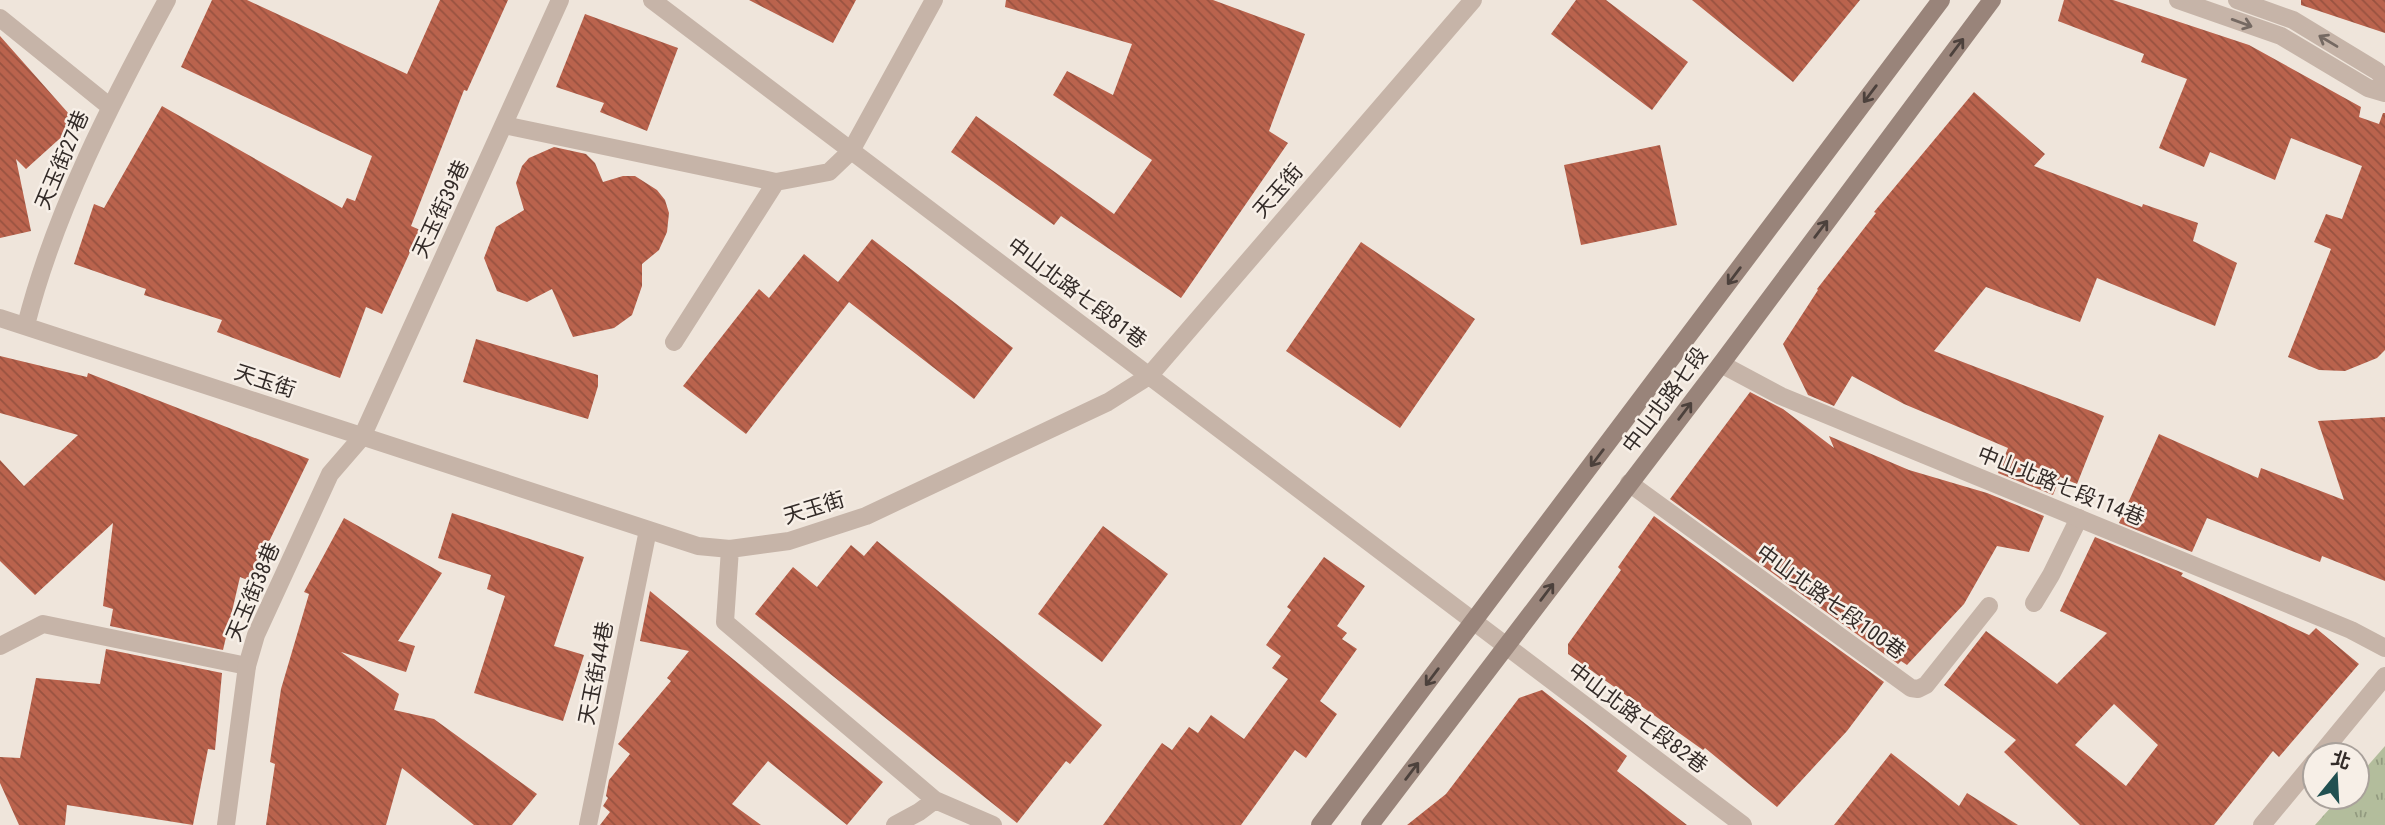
<svg xmlns="http://www.w3.org/2000/svg" width="2385" height="825" font-family="'Roboto Condensed','Noto Sans TC',sans-serif">
	<defs>
		<pattern id="park-tufts" width="24" height="20" patternUnits="userSpaceOnUse" patternTransform="scale(1.75)"><rect width="24" height="20" fill="#b3bd9c"/><path d="M3 7l-1-3M5 7V3M7 7l1-3M15 17l-1-3M17 17v-4M19 17l1-3" fill="none" stroke="#929a7f"/></pattern>
		<pattern id="building-back-hatch" width="6" height="6" patternUnits="userSpaceOnUse" patternTransform="scale(1.75)"><rect width="6" height="6" fill="#ba634d"/><path d="M-1 5l2 2M0 0l6 6M5-1l2 2" fill="none" stroke="#985240"/></pattern>
	</defs>
	<rect width="100%" height="100%" fill="#efe5db"/>
	<path fill="url(#park-tufts)" d="M2385,746V825H2315L2340,797H2357V778Z"/>
	<path fill="url(#building-back-hatch)" fill-rule="evenodd" d="M212,0H247L407,74L440,0H508L467,91L464,90L411,226L420,230L382,314L366,307L340,378L217,332L222,320L144,295L146,289L74,264L94,204L104,208L162,106L342,208L347,198L355,201L372,156L181,67Z
		M749,0H856L833,43Z
		M1006,0H1213L1305,34L1269,131L1288,143L1181,298L1061,216L1054,225L951,152L976,116L1114,214L1152,160L1053,95L1067,71L1113,95L1132,44L1005,7Z
		M1576,0H1606L1688,62L1652,110L1551,34Z
		M1692,0H1860L1793,82Z
		M2064,0H2113L2249,45L2361,107L2359,117L2379,124L2383,113H2385V350L2377,358L2345,371L2319,370L2288,357L2331,249L2314,242L2326,214L2342,219L2362,166L2291,138L2275,180L2210,152L2204,167L2159,148L2187,79L2141,62L2144,54L2058,21Z
		M2301,0H2385V33L2301,5Z
		M585,14L678,48L647,131L600,112L604,103L556,87Z
		M0,36L77,123L26,169L16,159L31,231L0,238Z
		M1974,92L2045,154L2034,166L2142,207L2143,204L2198,223L2193,241L2237,263L2215,326L2097,278L2080,322L1986,287L1934,351L2104,416L2077,484L2060,477L2053,495L1998,473L2008,448L1904,404L1852,376L1834,406L1808,395L1783,344L1818,290L1817,289L1876,213L1874,212Z
		M1660,145L1677,225L1581,245L1564,165Z
		M554,147L586,154L595,163L603,182L623,176H635L657,190L665,200L669,213L667,232L659,250L642,264V286L632,315L614,328L573,337L552,289L527,302L497,291L484,258L496,227L524,210L516,183L522,166L529,158Z
		M872,239L1013,348L974,399L849,302L746,434L683,386L759,289L769,298L804,254L838,282Z
		M1361,242L1475,319L1400,428L1286,351Z
		M476,339L598,375V386L588,419L463,382Z
		M0,356L87,377L88,373L309,459L250,581L240,577L223,650L110,626L113,609L103,606L113,523L35,595L0,561V460L24,486L78,435L0,413Z
		M1750,392L1783,409L1834,448L1829,436L1909,470L1987,493L2044,516L2029,552L1997,546L1964,604L1907,665L1901,661L1898,664L1670,499Z
		M2385,417V581L2322,556L2320,562L2207,518L2192,552L2119,523L2159,434L2258,478L2261,468L2344,500L2318,421Z
		M452,513L584,557L554,646L584,655L563,721L474,693L505,596L487,589L491,575L438,558Z
		M1654,516L1884,682L1847,731L1777,807L1705,748L1703,750L1568,654V644L1621,570L1618,567Z
		M344,518L442,573L398,641L415,646L406,672L341,652L399,694L394,710L434,719L537,794L512,825H474L402,768L386,825H266L275,764L270,762L281,689L309,594L304,592Z
		M1103,526L1168,574L1102,662L1038,614Z
		M2095,537L2183,573L2181,576L2309,635L2316,628L2317,629L2359,664L2279,757L2273,751L2214,825H2080L2004,752L2016,740L1944,685L1986,631L2057,684L2107,633L2060,611ZM2114,704L2158,745L2126,786L2075,745Z
		M877,541L1102,725L1070,764L1066,761L1017,823L755,614L793,567L817,587L851,545L864,556Z
		M1324,557L1365,586L1337,626L1347,633L1342,639L1357,649L1320,701L1337,714L1306,758L1295,750L1241,825H1103L1162,743L1172,750L1189,727L1198,733L1211,715L1244,739L1288,679L1272,668L1281,656L1266,645L1291,610L1287,607Z
		M650,591L883,782L847,825L768,761L732,804L761,825H600L610,812L603,806L608,798L606,796L609,780L630,754L618,744L671,681L667,678L689,651L640,641Z
		M106,649L222,673L215,750L208,749L193,825L67,805L65,825H19L0,783V757L20,758L36,678L100,684Z
		M1542,690L1627,756L1617,771L1687,825H1407L1446,794L1519,698Z
		M1891,753L1959,806L1967,793L2018,825H1834Z"/>
	<g fill="none" stroke-linecap="round" stroke-linejoin="round">
		<path stroke="#c6b4a8" stroke-width="18" d="M2034,603L2051,575L2079,518
			M0,646L43,624L247,666"/>
		<path stroke="#c6b4a8" stroke-width="18" d="M652,0L1743,825
			M2178,0L2281,36L2368,88L2385,93
			M2237,0L2293,20L2377,71L2385,79
			M0,18L109,106
			M504,125L776,182L829,172L851,151L934,0
			M0,318L698,546L730,549L789,541L866,516L1108,402L1149,376L1473,0
			M26,325C55,211 111,103 167,0
			M674,342L776,182
			M1721,364L1781,396L2351,630L2385,648
			M1629,483L1911,688L1918,689L1926,685L1989,606
			M730,549L725,622L935,800L993,825
			M2320,755L2385,676
			M226,825L247,666L256,635L330,474L362,437L560,0
			M588,825L648,530
			M895,825L919,812L935,800
			M2262,825L2315,761"/>
		<path stroke="#99847a" stroke-width="18" d="M1320,825L1941,0
			M1370,825L1721,364L1992,0"/>
	</g>
	<defs><path id="oneway-shaft" d="M-6 0H5M1.5-3L5.5 0L1.5 3" fill="none" stroke-width="1.6" stroke-linecap="round" stroke-linejoin="round" transform="scale(1.75)"/></defs>
	<g stroke="#756962">
		<use href="#oneway-shaft" transform="translate(2242 23) rotate(20)"/>
		<use href="#oneway-shaft" transform="translate(2328 41) rotate(-149)"/>
	</g>
	<g stroke="#4c413c">
		<use href="#oneway-shaft" transform="translate(1957 47) rotate(-53)"/>
		<use href="#oneway-shaft" transform="translate(1870 94) rotate(127)"/>
		<use href="#oneway-shaft" transform="translate(1821 229) rotate(-53)"/>
		<use href="#oneway-shaft" transform="translate(1734 276) rotate(127)"/>
		<use href="#oneway-shaft" transform="translate(1685 411) rotate(-53)"/>
		<use href="#oneway-shaft" transform="translate(1597 458) rotate(127)"/>
		<use href="#oneway-shaft" transform="translate(1547 592) rotate(-53)"/>
		<use href="#oneway-shaft" transform="translate(1432 677) rotate(127)"/>
		<use href="#oneway-shaft" transform="translate(1412 771) rotate(-53)"/>
	</g>
	<g text-anchor="middle" dominant-baseline="central" stroke-width="5" stroke-linejoin="round" paint-order="stroke">
		<g font-size="21" fill="#332b28" stroke="#f7efe7">
			<text transform="translate(62 160) rotate(-67)">天玉街27巷</text>
			<text transform="translate(1278 191) rotate(-49)">天玉街</text>
			<text transform="translate(441 209) rotate(-65)">天玉街39巷</text>
			<text transform="translate(1077 293) rotate(37)">中山北路七段81巷</text>
			<text transform="translate(265 381) rotate(18)">天玉街</text>
			<text transform="translate(1665 400) rotate(-53)">中山北路七段</text>
			<text transform="translate(2061 486) rotate(22)">中山北路七段114巷</text>
			<text transform="translate(814 508) rotate(-17)">天玉街</text>
			<text transform="translate(253 592) rotate(-67)">天玉街38巷</text>
			<text transform="translate(1831 602) rotate(36)">中山北路七段100巷</text>
			<text transform="translate(596 673) rotate(-79)">天玉街44巷</text>
			<text transform="translate(1638 718) rotate(37)">中山北路七段82巷</text>
		</g>
	</g>
	<g transform="translate(2336 776) rotate(18)"><circle r="33" fill="#f7efe7" stroke="#a9a19b" stroke-width="2"/>
	<path d="M0-5L12 26L0 18L-12 26Z" fill="#215051"/>
	<text y="-10" font-size="19" font-weight="bold" text-anchor="middle" fill="#332b28">北</text>
	</g>
</svg>
